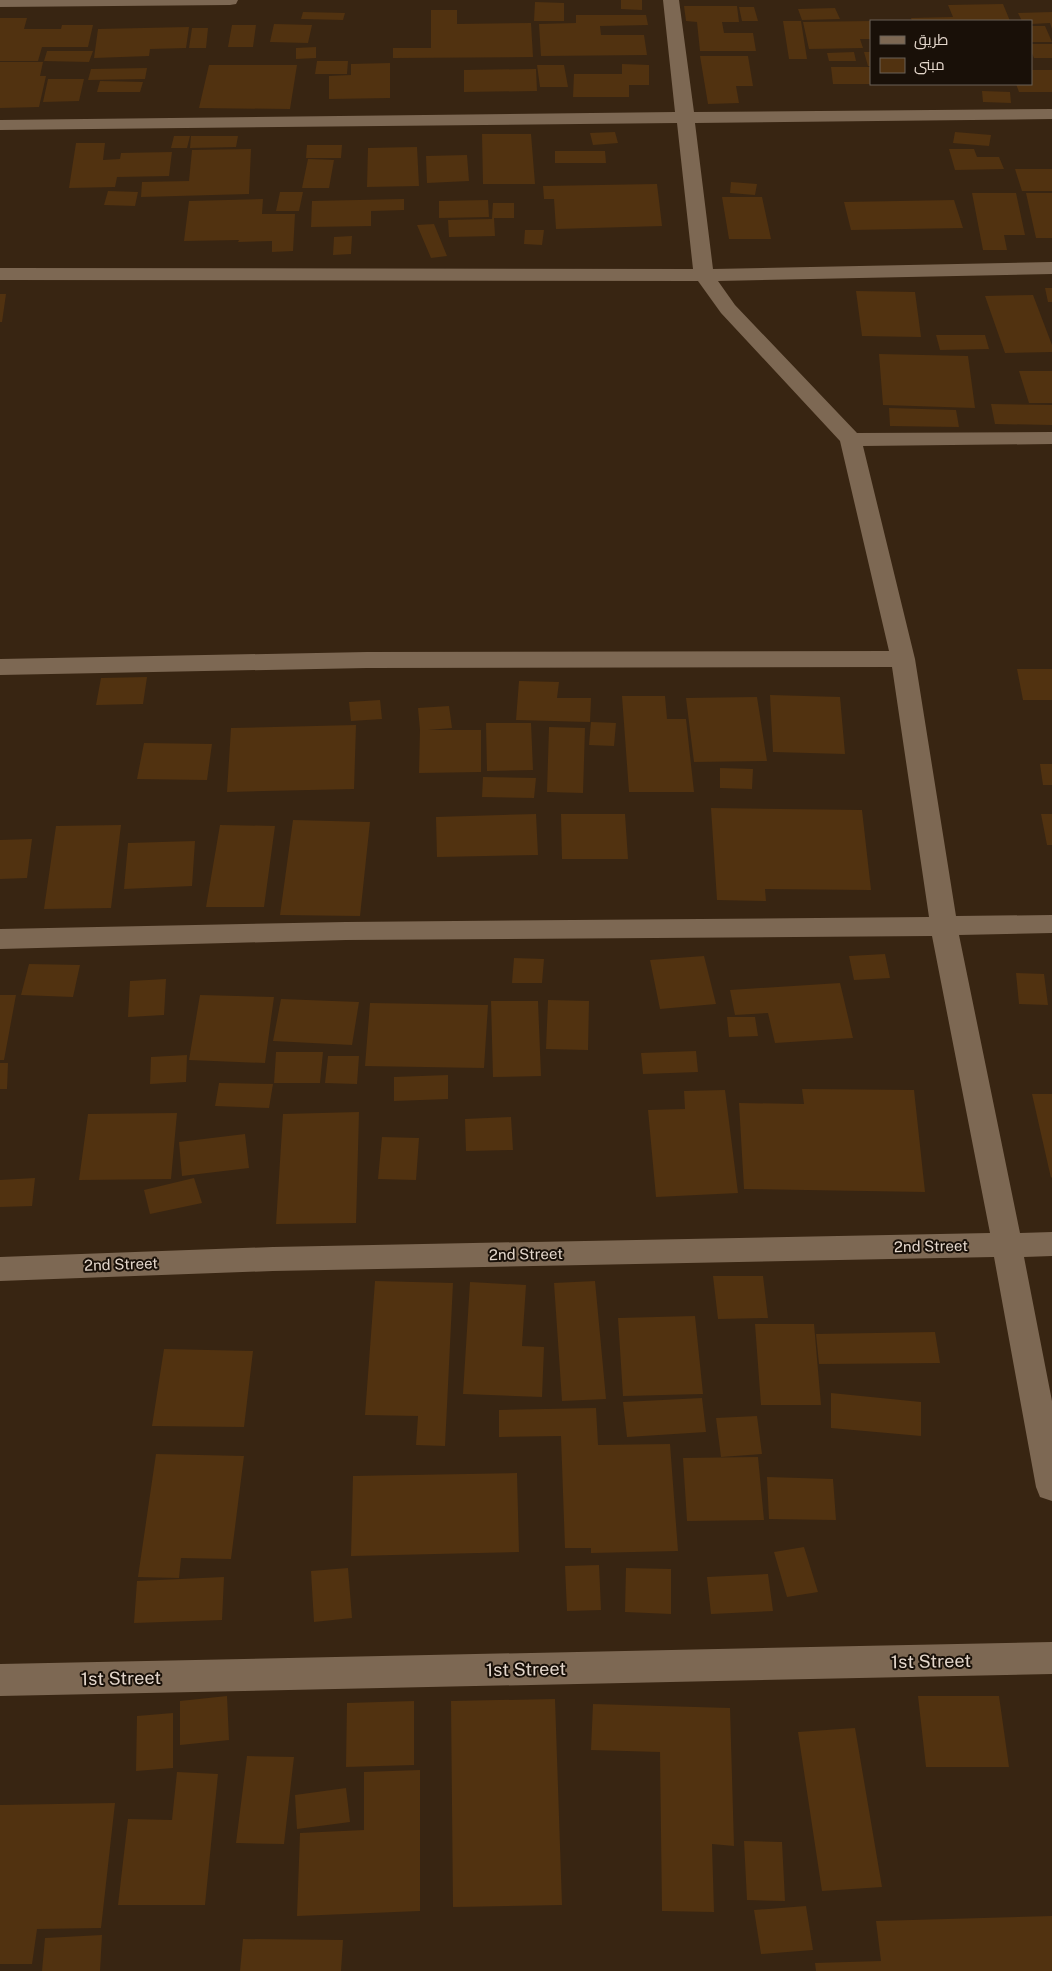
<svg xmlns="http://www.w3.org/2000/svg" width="1052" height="1971" font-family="'Public Sans',Cairo,sans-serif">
	<rect width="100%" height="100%" fill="#382512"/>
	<path fill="#513210" d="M621,0H642V10L621,9Z
		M535,2L564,3V21H534Z
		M1003,4L1010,21H912L911,18L953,17L948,5Z
		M684,6H737L739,22H722L724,33H753L756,51H700L697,22L686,21Z
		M739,7H754L758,21H742Z
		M835,8L840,19L802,20L798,9Z
		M431,10H457V24L531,23L533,57L393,58V48H431Z
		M303,12L345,13L343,20L301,19Z
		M1052,12V29L1050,23L1031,24V21H1022L1018,13Z
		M576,15H646L648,25L600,26L601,35H644L647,55L541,56L539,24L576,23Z
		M0,18H27L24,29H61L62,25H93L88,47H42L38,61H0Z
		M783,21H801L807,59H789Z
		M871,21V39H860L863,48L809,49L803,22Z
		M274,24L312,25L308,43L270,42Z
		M232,25H256L253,47H228Z
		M1031,26H1045L1052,42H1031Z
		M189,27L186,48L150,49L149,56L94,58L98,29Z
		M192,28H208L206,48H189Z
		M1031,44H1052V58H1034L1031,51Z
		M316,47V58L296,59V48Z
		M47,51H93L89,62L44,61Z
		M854,52L856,61H829L827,53Z
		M864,52H871V66H868Z
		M700,56H748L753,86H736L739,103L708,104Z
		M317,61H348L347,74H315Z
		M0,62H43L40,76H46L39,107L0,108Z
		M390,63V98L329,99V76L351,75V64Z
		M622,64L649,65V85H629V97H573L574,74H622Z
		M209,65H297L290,109L199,108Z
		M537,65H564L568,87H540Z
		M831,67H870L871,84H833Z
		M147,68L145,79L88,80L91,69Z
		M536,69L537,91L464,92V70Z
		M1031,70H1052V92H1019L1016,84H1031Z
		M48,79H84L79,101L43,102Z
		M100,81L143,82L140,92H97Z
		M982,91L1010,92L1011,103L983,102Z
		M615,132L618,143L593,145L590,133Z
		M955,132L991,135L989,146L953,143Z
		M482,134H531L535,184H483Z
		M174,136H190L187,148H171Z
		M191,136H238L236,147L190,148Z
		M76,143H105L103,160L120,159L121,153L172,152L169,176L117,177L115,187L69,188Z
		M307,145H342L341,158H306Z
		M417,147L419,186L367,187L368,148Z
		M251,149L249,194L141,197L142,182L189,181L192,150Z
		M949,149H974L977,157H999L1004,169L955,170Z
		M555,151H605L606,163H555Z
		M467,155L469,181L427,183L426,156Z
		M308,159L334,160L329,188H302Z
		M1015,169H1052V191H1022Z
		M731,182L757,184L755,195L730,193Z
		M657,184L662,226L556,229L554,199H544L543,186Z
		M108,191L138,192L135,206L104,205Z
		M280,192H303L299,211H276Z
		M972,193H1016L1025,235H1004L1007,250H983Z
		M1026,193H1052V238H1036Z
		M722,197H762L771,239H729Z
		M263,199L262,214H295L293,251L272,252V241L238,242L239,240L184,241L189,201Z
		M404,199V210L371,211V226L311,227L312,201Z
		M488,200L489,217L439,218V201Z
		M954,200L963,228L851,230L844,202Z
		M493,203H514V218H494L495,236L449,237L448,220L492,219Z
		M434,224L447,256L431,258L417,225Z
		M525,230H544L542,245L524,244Z
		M352,236L351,254L333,255L334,237Z
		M1045,288H1052V302H1048Z
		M856,291L915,292L921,337L862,336Z
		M0,294H6L2,322H0Z
		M1033,295L1052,345V352L1005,353L985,296Z
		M936,335H985L989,349L940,350Z
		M879,354L968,356L975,408L883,405Z
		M1019,371H1052V403H1029Z
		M991,404L1052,405V425L995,424Z
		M889,408L956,410L959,427L890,426Z
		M1017,669H1052V700H1023Z
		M147,677L143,704L96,705L101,678Z
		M519,681L559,682L557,698H591L590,722L516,720Z
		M770,695L840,697L845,754L773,752Z
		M622,696H665L667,719H686L694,792H629Z
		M757,697L767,761L694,762L686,698Z
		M380,700L382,719L351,721L349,702Z
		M449,706L452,728L428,730H481V772L419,773L420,730L418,708Z
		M591,722L616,723L614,746L589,745Z
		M486,723H531L533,770L487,771Z
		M356,725L354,789L227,792L231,728Z
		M549,727L585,728L583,793L547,792Z
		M144,743L212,744L207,780L137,779Z
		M1040,764H1052V785H1043Z
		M720,768L753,769L752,789L720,788Z
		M483,777L536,778L534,798L482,797Z
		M711,808L862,810L871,890L765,889L766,901L717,900Z
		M536,814L538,855L437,857L436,817Z
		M561,814H625L628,859H562Z
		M1041,814H1052V845H1047Z
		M293,820L370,822L360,916L280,915Z
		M121,825L111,908L44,909L56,826Z
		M220,825L275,826L264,907H206Z
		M32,839L27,878L0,879V840Z
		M195,841L192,886L124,889L128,843Z
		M885,954L890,978L854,980L849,956Z
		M704,956L716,1004L660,1009L650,960Z
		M514,958L544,959L542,983H512Z
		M29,964L80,965L73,997L21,995Z
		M1016,973L1044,974L1048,1005L1019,1004Z
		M166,979L164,1015L128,1017L130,981Z
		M840,983L853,1038L775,1043L768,1013L735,1015L730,990Z
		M0,995H16L4,1060H0Z
		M200,995L274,997L265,1063L189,1060Z
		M281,999L359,1002L352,1045L273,1041Z
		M548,1000L589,1001L588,1050L546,1049Z
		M491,1001H538L541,1076L493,1077Z
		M370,1003L488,1005L484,1068L365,1066Z
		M727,1017H755L758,1036L729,1037Z
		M696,1051L698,1072L643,1074L641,1053Z
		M276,1052H323L320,1083H274Z
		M187,1055L186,1082L150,1084L151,1057Z
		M328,1056H359L357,1084L325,1083Z
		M0,1063H8L7,1089H0Z
		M448,1075V1099L394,1101V1077Z
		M219,1083L273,1084L269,1108L215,1106Z
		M802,1089L914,1090L925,1192L744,1189L739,1103L804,1104Z
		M725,1090L738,1193L656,1197L648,1110L685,1109L684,1091Z
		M1032,1094H1052V1177L1051,1178Z
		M359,1112L356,1223L276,1224L283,1114Z
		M177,1113L171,1179L79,1180L88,1114Z
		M511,1117L513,1150L466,1151L465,1119Z
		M245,1134L249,1168L182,1176L179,1142Z
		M382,1137L419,1138L416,1180L378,1179Z
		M35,1178L32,1206L0,1207V1180Z
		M194,1178L202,1203L150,1214L144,1190Z
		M713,1276H763L768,1318L718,1319Z
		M375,1281L453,1283L445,1446L416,1445L418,1416L365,1415Z
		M595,1281L606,1399L562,1401L554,1283Z
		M470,1282L526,1285L522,1346L544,1347L542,1397L463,1394Z
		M695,1316L703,1394L623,1396L618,1318Z
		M755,1324H814L821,1405H761Z
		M935,1332L940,1363L819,1364L816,1334Z
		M164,1349L253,1351L244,1427L152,1426Z
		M831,1393L921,1402V1436L831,1428Z
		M702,1398L706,1432L627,1437L623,1402Z
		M596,1408L598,1445L670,1444L678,1551L591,1553V1548H565L561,1436L499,1437V1410Z
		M757,1416L762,1454L721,1457L716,1418Z
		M156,1454L244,1456L231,1559L181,1558L179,1578L138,1577Z
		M758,1457L764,1520L687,1521L683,1458Z
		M517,1473L519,1552L351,1556L353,1476Z
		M767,1477L833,1479L836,1520L769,1519Z
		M804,1547L818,1592L787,1597L774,1552Z
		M599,1565L601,1610L567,1611L565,1566Z
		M348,1568L352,1618L314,1622L311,1571Z
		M626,1568L671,1569V1614L625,1612Z
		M768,1574L773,1611L711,1614L707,1577Z
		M224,1577L222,1620L134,1623L137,1581Z
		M227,1696L229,1740L180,1745V1701Z
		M918,1696H999L1009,1767H926Z
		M555,1699L562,1905L453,1907L451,1701Z
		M414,1701V1765L346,1767L347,1703Z
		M593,1704L730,1708L734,1846L712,1844L714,1912L662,1911L660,1752L591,1750Z
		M173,1713V1768L136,1771L137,1716Z
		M855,1728L882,1887L822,1891L798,1732Z
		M247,1756L294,1757L284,1844L236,1843Z
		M420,1770V1911L297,1916L300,1833L364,1830V1772Z
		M177,1772L218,1774L205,1905H118L128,1819L172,1820Z
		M346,1788L350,1822L297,1829L295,1795Z
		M115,1803L101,1928L37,1929L32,1964H0V1805Z
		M744,1841L782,1842L785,1901L747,1900Z
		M806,1906L813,1950L761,1954L754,1910Z
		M1052,1916V1971H816L815,1963L881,1961L876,1921Z
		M102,1935L100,1971H42L45,1938Z
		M243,1939L343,1940L341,1971H240Z"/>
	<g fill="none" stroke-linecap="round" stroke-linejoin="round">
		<path fill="#7d6853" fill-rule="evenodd" d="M0,0H238L236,4L230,5L0,7Z
			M663,0H679L694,112L1052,109V119L695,123L713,269L1052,262V274L718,281L735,305L857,433L1052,432V444L863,446L915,659L956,916L1052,915V933L959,935L1020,1233L1052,1232V1256L1024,1257L1052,1401V1501L1040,1497L1036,1487L994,1257L273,1271L0,1281V1257L273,1247L990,1233L932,936L346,940L0,949V929L346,922L929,917L892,667L367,668L0,675V659L367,652L889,651L840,441L721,313L698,281L0,280V268L693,269L677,123L0,130V120L675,112Z
			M1052,1642V1674L0,1696V1664Z"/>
	</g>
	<g text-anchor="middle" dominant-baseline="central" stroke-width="4" stroke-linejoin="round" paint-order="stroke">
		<g font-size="15" fill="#e4d7cc" stroke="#191008">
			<text transform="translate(931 1246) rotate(-1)">2nd Street</text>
			<text transform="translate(526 1254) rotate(-1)">2nd Street</text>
			<text transform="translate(121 1264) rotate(-2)">2nd Street</text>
		</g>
		<g font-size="18" fill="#e4d7cc" stroke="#191008">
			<text transform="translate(931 1661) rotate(-1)">1st Street</text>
			<text transform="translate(526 1669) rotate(-1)">1st Street</text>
			<text transform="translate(121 1678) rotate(-1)">1st Street</text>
		</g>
	</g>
	<rect x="870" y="20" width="162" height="65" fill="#191008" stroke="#6a6056"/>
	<rect x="880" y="36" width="25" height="8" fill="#7d6853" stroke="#6a6056"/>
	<text x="914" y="45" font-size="15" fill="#e4d7cc">طريق</text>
	<rect x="880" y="58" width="25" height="15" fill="#513210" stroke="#6a6056"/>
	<text x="914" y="70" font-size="15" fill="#e4d7cc">مبنى</text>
</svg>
